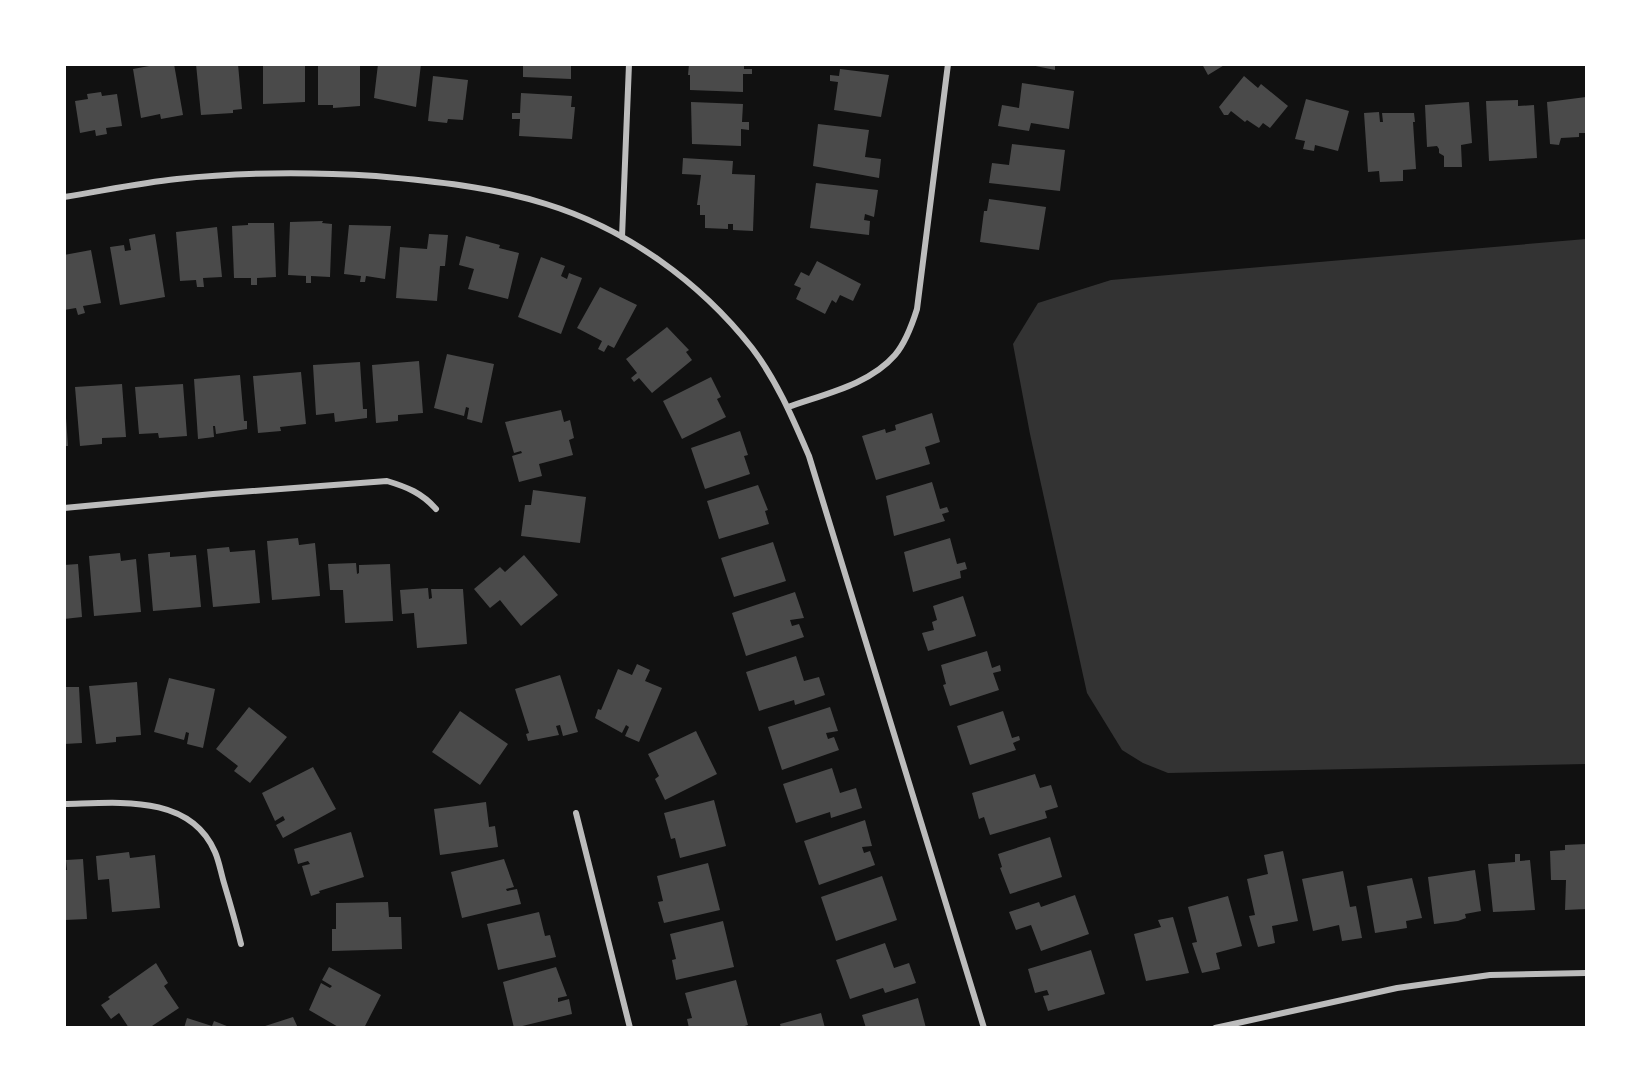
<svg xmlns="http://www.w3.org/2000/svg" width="1651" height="1092" font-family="Raleway,sans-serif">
	<rect width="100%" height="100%" fill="#111"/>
	<path fill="#333" d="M1586,239V764L1168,773L1143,763L1122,750L1087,693L1030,434L1013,344L1038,303L1111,280Z"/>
	<path fill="#4a4a4a" d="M160,64H174L183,115L161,119L160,114L141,118L133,69Z
		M196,64H238L242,109L233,110V113L201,115Z
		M263,64H305V102L263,104Z
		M318,64H360V106L333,108V105H318Z
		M378,64H421L416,107L374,98Z
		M523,64H571V79L523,77Z
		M689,64H744V69H752V74H743V92L690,90V75H688Z
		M1026,64H1055V70Z
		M1202,64H1226L1208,75Z
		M840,69L889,75L881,117L834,110L838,82L830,81V75L839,76Z
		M433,76L468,80L463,120L448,119L447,123L428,121Z
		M1244,76L1258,88L1261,84L1288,106L1270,128L1263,123L1259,128L1247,120L1245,122L1231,111L1228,115H1224L1219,107Z
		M1022,83L1074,91L1069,129L1031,123L1029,131L998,126L1002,105L1019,108Z
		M101,92L102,96L117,94L122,126L106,128L107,134L96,136L95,130L80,133L75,101L88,99L87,94Z
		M521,93L572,96L571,107H575L572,139L519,136L520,119H512V113H520Z
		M1586,97V133H1579V137L1561,138L1559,145L1550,144L1547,102Z
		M1306,99L1349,111L1338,151L1315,145L1314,151L1303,149L1305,141L1295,139Z
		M1518,100V106L1534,105L1537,158L1489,161L1486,101Z
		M691,102L743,104L742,122H749V130L741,129V146L692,144Z
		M1469,102L1472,143L1461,145L1462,167H1444V156L1439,153V149L1437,146L1427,147L1425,105Z
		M1379,112L1380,122H1383L1382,113H1414L1415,122H1413L1416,169L1403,170V181L1380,182L1379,171L1368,172L1364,113Z
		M818,124L869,130L865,157L881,159L879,178L813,166Z
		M1012,144L1065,150L1060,191L989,183L992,163L1009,165Z
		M683,158L733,161L732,174L755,175L753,231L733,230V224H728V229L705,228V215H700V205H697L701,175L682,174Z
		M816,183L878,190L874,217L865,214L864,220L870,221L869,235L810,228Z
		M989,199L1046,207L1039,250L980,242L984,211H987Z
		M323,221L322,223L332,224L330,277L311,276V283H306V276L288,275L290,222Z
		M248,223H274L276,277L257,278V285H251V278H234L232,226L248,225Z
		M349,225L391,226L385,279L366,276L365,282H360L361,276L344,274Z
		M217,227L222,277L203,278L204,287H197L196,280L180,281L176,232Z
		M155,234L165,297L120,305L110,247L124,245L125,251L131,250L129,239Z
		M429,234L448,235L445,266H440L437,301L396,298L400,247L427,249Z
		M466,236L500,245L499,248L519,253L508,299L468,289L474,269L459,265Z
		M91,250L101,303L83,306L85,313L78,315L76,308L64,310V255Z
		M541,257L565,266L561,276L567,279L569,273L582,278L561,334L518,317Z
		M817,261L861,284L853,301L840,295L836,303L832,300L825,314L796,299L801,288L794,285L801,272L809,276Z
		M600,287L637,305L614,348L608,345L604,352L598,349L602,341L577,328Z
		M667,327L689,350L686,352L692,360L652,393L639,378L634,382L631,378L637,373L626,359Z
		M447,354L494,364L482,423L467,419L469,408L466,407L464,416L434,408Z
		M419,361L423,413L398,415V421L376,423L372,365Z
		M360,362L363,409H367V418L335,422L334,413L316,415L313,365Z
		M301,372L306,424L280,427L281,431L258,433L253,376Z
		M240,375L244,421H247V429L216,434L215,426H213L214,437L198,439L194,379Z
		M711,377L721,397L717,399L726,417L682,439L663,401Z
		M122,384L126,437L102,438V444L80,446L75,387Z
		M183,384L187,436L159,438L158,433L139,434L135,387Z
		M561,410L564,422L570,420L574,438L569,440L573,455L539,464L542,476L519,482L512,456L522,453L521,451L514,453L505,422Z
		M932,413L940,442L925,447L930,464L876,480L862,436L885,429L886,433L896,430L895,425Z
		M64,418H66L68,446H64Z
		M740,431L748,455L744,456L750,474L705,489L691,448Z
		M932,482L940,509L947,507L949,512L942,514L945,521L894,536L886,496Z
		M758,485L768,510L765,511L769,524L719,539L707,501Z
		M533,490L586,497L580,543L521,536L525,505H531Z
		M298,538L299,545L315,543L320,596L272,600L267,541Z
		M950,538L957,564L965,562L967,569L960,571L961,578L913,592L904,552Z
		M773,542L786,581L734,597L721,558Z
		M229,547L230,552L255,550L260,603L213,607L207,549Z
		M170,552V557L196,555L201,607L153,611L148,554Z
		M120,553L121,561L136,559L141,612L94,616L89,556Z
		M524,555L558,595L521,626L500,600L490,608L474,589L500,567L505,572Z
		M356,563L357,574L359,573V565L390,564L393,621L345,623L343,590H330L328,564Z
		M78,564L82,617L64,619V565Z
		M428,588L429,599L432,598L431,589H463L467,644L417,648L414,613L402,614L400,590Z
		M795,592L804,618L790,620L792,626L799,624L804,637L746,656L732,613Z
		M963,596L976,636L928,651L922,633L934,630L932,622L937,620L933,606Z
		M987,651L992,668L1000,665L1001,671L993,673L999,690L950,706L943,685L946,684L941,665Z
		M796,656L804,681L819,677L825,695L795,705L794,700L759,711L746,672Z
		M637,664L650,670L645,681L662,688L639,742L625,736L629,727L626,725L622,733L595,718L598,709L601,710L618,669L632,675Z
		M560,675L578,732L563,736L560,725L556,726L559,735L528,741L526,734L529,733L515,689Z
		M169,678L215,689L203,748L187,744L189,733L186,732L184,740L154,732Z
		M137,682L141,735L116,737V742L96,744L89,686Z
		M64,687H79L82,743L64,744Z
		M249,707L287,737L250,783L234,771L238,766L216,749Z
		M830,707L838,731L826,733L828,739L834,737L839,750L782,770L768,727Z
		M460,711L508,744L480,785L432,752Z
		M1003,711L1012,738L1019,736L1020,740L1013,743L1016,750L970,765L957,726Z
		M696,731L717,774L665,800L655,779L659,776L648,754Z
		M313,767L336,809L283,838L276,825L285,820L283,816L275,821L262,793Z
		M832,768L840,793L856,788L862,808L831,818L830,812L796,823L783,784Z
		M1035,774L1040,788L1051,785L1058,807L1045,811L1047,818L990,835L984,817L979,819L972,793Z
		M714,800L726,846L680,858L675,838L671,839L664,813Z
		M486,802L489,827L495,826L498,847L440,855L434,809Z
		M865,820L872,846L862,847L864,853L870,851L875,865L819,885L804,841Z
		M351,832L364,877L319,891L320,893L311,896L302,866L310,864L308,861L298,864L294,849Z
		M1050,837L1062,877L1010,894L1000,868L1002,867L998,854Z
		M1586,844V909L1565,910L1566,880H1551L1550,851L1565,850V845Z
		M1283,851L1298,921L1272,926L1275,943L1258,947L1249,916L1255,915L1247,879L1268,874L1264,855Z
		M129,852L130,858L155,855L160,908L112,912L109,879L98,880L96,856Z
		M1515,854H1520V861L1530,860L1535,910L1493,912L1488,864L1515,862Z
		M83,859L87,919L64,920V870H67L66,860Z
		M504,859L514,887L506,889L507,891L517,889L521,904L462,918L451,872Z
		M708,863L720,910L664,923L658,902L663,901L657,876Z
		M1475,870L1481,911L1465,914L1466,918L1458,921L1434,924L1428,877Z
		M1343,871L1350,907L1356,906L1362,938L1342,941L1339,925L1313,931L1302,879Z
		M882,876L897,920L836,941L821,897Z
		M1412,878L1422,918L1406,921L1407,928L1375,933L1367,886Z
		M1075,895L1089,934L1041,951L1031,925L1016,930L1009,912L1039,902L1041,907Z
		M1228,896L1242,946L1216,953L1220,969L1202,973L1192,943L1197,942L1188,907Z
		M388,902L389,917H401L402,949L332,951V929H336V903Z
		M539,912L545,936L550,935L556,957L498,970L487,924Z
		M1173,917L1189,973L1146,981L1134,934L1161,927L1158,920Z
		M723,921L734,967L676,980L672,960L676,959L670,934Z
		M885,943L894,968L909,963L916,983L885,993L883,988L850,999L836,960Z
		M1091,950L1105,994L1048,1011L1043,996L1049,995L1047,990L1035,993L1028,969Z
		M156,963L168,983L164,986L179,1008L149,1028H129L119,1013L111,1019L101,1005L110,999L108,997Z
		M329,967L381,995L364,1028H340L309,1010L321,983L330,988L332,986L322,980Z
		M556,967L567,996L558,998V1002L569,999L572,1014L514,1028L503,982Z
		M736,980L748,1025L738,1028H689L687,1019L692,1018L685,993Z
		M918,998L926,1028H866L862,1015Z
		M821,1013L825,1028H781L780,1024Z
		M293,1017L298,1028H262V1027Z
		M187,1018L212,1026L214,1021L232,1028H184Z"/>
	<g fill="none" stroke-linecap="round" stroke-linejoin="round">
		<path stroke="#bcbcbc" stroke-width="6" d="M64,197C102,191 139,183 177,179C243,172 310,172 376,176C433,181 492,187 546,204C627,229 700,282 752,348C777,381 793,419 809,456L984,1028
			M622,237L629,64
			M788,407C824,394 869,385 895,355C906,342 912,325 917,309L948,64
			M64,508L213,494L387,481C407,487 422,493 436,509
			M64,804C116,803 190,793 215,852C219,861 221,873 224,883C230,903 236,924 241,944
			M576,813L630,1028
			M1215,1028L1397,988L1490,975L1586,973"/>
	</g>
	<rect width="1651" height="1092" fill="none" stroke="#ffffff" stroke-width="132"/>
</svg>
